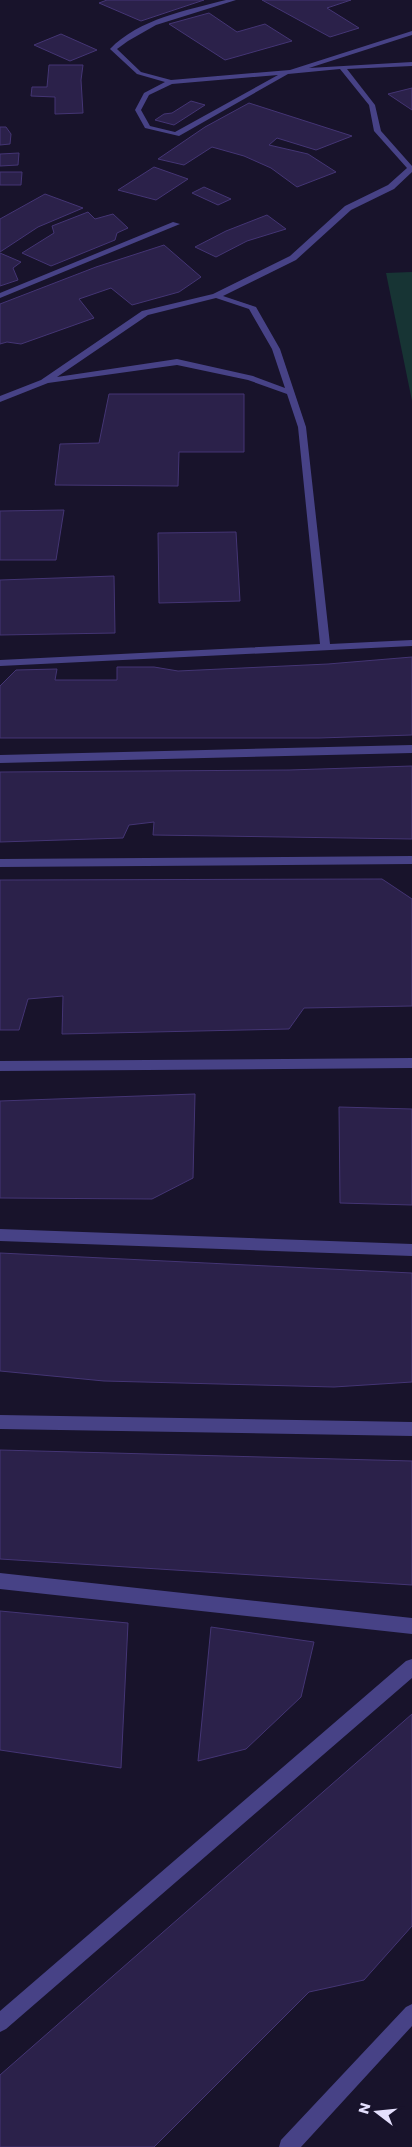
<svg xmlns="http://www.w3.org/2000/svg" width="412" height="2147" font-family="Poppins,sans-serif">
	<rect width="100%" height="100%" fill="#18132b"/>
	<path fill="#173434" d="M412,272V401L386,273Z"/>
	<path fill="#2b214a" stroke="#443574" d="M107,0H204L141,21L99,3Z
		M262,0H351L327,8L359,28L330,37Z
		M209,13L237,32L265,24L292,41L225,60L169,24Z
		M61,34L97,50L70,61L34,45Z
		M49,65H83L81,80L83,113L55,114V97L31,96L32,87H47Z
		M412,88V110L388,94Z
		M191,101L205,105L174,125L155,120L164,114L172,113Z
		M249,103L352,136L316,150L277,138L269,145L308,154L336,172L297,187L271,168L244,156L212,147L184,165L158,159L205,127Z
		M0,127H6L11,134L10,144L0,145Z
		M19,153L18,165L0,166V154Z
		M154,167L188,179L156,200L118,190Z
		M0,172H22L21,185H0Z
		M204,187L231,199L218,205L192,193Z
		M45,194L83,208L38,227L0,252V219Z
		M88,212L95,219L113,214L128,228L117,233L115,240L51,266L22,253L54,233L52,226Z
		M267,215L286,229L247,241L216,257L195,247L226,231Z
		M164,245L201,277L179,292L132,305L111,288L79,299L94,318L21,344L7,342L0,344V304L96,267Z
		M0,253L21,262L13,268L18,280L0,286Z
		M109,394H244V452H179L178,486L55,485L60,444L99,443Z
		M64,510L56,560H0V511Z
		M236,532L240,601L159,603L158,533Z
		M114,576L115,633L0,635V580Z
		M412,657V735L319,738H0V686L16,670L57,669L55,680H117V667H154L178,671L328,664Z
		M412,766V839L153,835L154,822L129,825L123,838L0,842V772L289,770Z
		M382,879L412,899V1006L304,1008L289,1029L62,1034L63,996L28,999L19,1030H0V880Z
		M195,1094L193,1178L152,1199L0,1198V1101Z
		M339,1107L412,1109V1205L340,1203Z
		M0,1253L412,1273V1382L334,1387L104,1381L0,1371Z
		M0,1450L412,1461V1585L0,1559Z
		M0,1611L128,1623L121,1768L0,1750Z
		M211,1627L314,1642L301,1697L246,1749L198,1761Z
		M412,1714V1926L364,1980L309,1992L154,2147H0V2075Z"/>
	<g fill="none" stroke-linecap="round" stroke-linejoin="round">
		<path fill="#474286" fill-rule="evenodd" d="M226,0H236L156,25L128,41L117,49L141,72L171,80L290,70L412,31V35L309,68L412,62V66L347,69L375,105L381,131L412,166V172L394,189L351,210L296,260L223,296L256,307L280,349L306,427L330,644L412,640V646L0,666V660L320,644L298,427L287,394L248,380L177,365L48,383L0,402V396L41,380L142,311L213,294L290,256L345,206L388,185L407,168L374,131L369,105L340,69L288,74L179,136L145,128L135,110L144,93L165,82L137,74L110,49C139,19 187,10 226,0ZM278,75L175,132L150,126L141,110L149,95L172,84ZM216,298L249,309L272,349L285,388L253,376L177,359L57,377L148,315Z
			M173,222L180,224L0,298V293Z
			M412,745V753L0,763V755Z
			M412,856V864L0,867V859Z
			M412,1058V1068L0,1071V1061Z
			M0,1229L412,1244V1256L0,1241Z
			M0,1415L412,1422V1436L0,1429Z
			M0,1573L412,1618V1634L0,1589Z
			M412,1659V1678L6,2029L0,2032V2011L406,1661Z
			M412,2004V2026L301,2147H279L281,2140L406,2007Z"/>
	</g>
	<g transform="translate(377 2112) rotate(286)" stroke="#18132b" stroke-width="4" paint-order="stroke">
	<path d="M0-4L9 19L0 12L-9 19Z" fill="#e4dffd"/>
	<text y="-8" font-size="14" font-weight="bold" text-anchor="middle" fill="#e4dffd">N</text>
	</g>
</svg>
